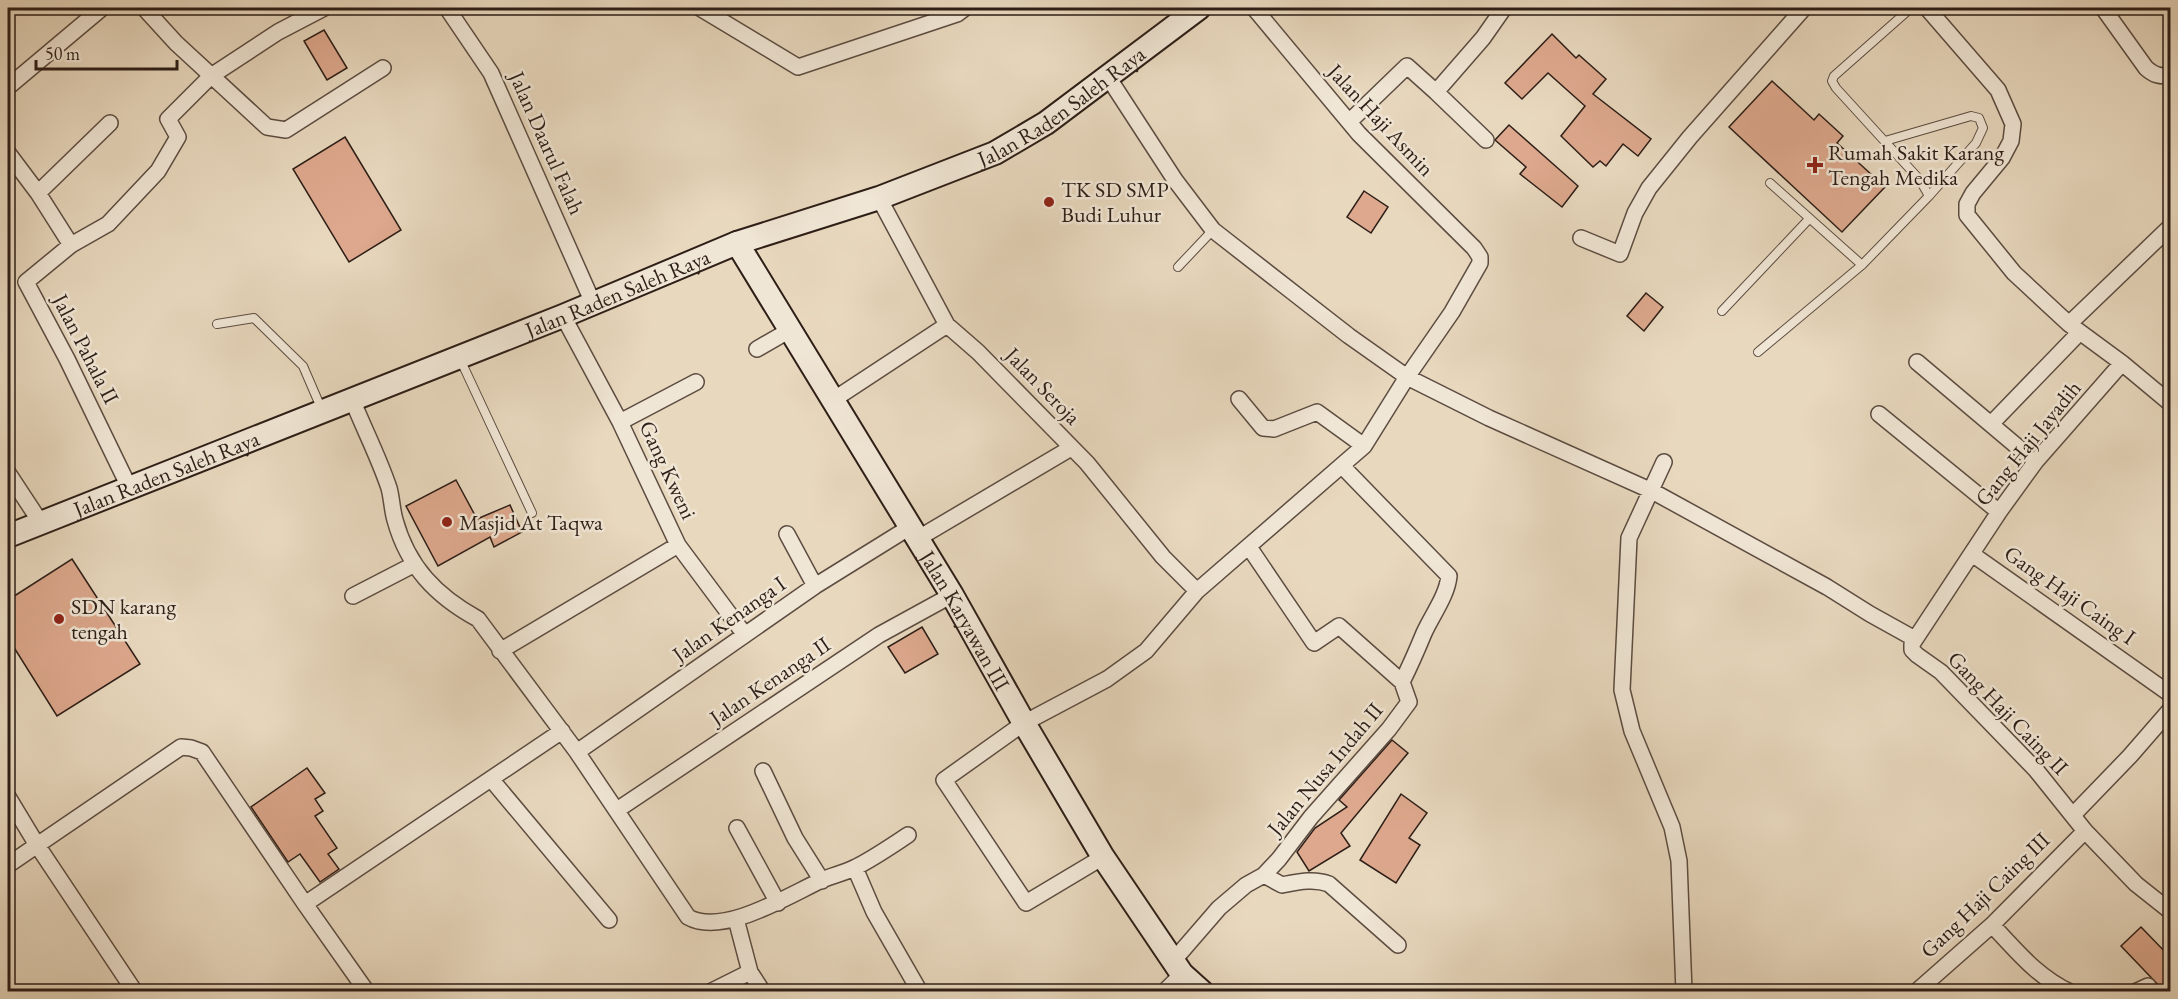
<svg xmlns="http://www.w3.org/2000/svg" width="2178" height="999" font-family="'EB Garamond',serif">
	<rect width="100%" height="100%" fill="#e8d8be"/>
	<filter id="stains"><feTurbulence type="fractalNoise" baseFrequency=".00333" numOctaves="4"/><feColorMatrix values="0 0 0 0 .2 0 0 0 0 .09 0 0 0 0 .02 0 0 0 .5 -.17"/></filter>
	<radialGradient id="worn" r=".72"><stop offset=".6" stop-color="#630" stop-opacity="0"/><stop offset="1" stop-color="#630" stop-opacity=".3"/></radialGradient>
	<path fill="#dda88d" stroke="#2d1e17" stroke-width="1.5" d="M324,30L347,68L327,80L304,41Z
		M1552,34L1576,58L1579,55L1606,79L1593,94L1651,139L1638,156L1623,144L1606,166L1600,161L1593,167L1561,136L1585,106L1548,73L1522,99L1505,83Z
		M1772,81L1814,120L1819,114L1843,136L1837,143L1885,187L1842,232L1729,127Z
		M1509,125L1578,186L1562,207L1520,174L1526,167L1495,140Z
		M345,137L401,230L349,262L293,169Z
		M1364,191L1388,207L1371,233L1347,217Z
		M1646,293L1663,307L1644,331L1627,316Z
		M456,480L477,519L510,505L522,532L494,547L490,537L438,566L406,506Z
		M72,559L140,664L57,716L8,638V600Z
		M922,627L938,654L905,673L888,647Z
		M1392,740L1408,753L1341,833L1350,846L1309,871L1297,852L1315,828L1347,807L1339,800Z
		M307,768L325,793L315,799L323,811L315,816L337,848L328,854L339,869L320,882L300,854L288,862L251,807Z
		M1401,794L1427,813L1409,838L1420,845L1396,883L1360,860Z
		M2141,927L2170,957V992H2165L2121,946Z"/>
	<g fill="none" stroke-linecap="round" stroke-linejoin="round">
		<defs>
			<path id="lane" d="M1885,141L1971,116L1979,118L1983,128L1976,143L1929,196
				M1770,183L1862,265
				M1178,267L1213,230
				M1722,311L1809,219
				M217,324L254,318L303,366L322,410
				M1758,352L1862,265L1929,196L1920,180L1836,88L1832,81L1834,76L1911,8
				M460,359L532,513"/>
			<path id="street" d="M144,8L176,43L267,127L286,130L383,68
				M447,8L491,73L593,303
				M700,8L798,67L957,14L965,8
				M1927,8L1998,90L2013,124L2011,141L2002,158L1973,193L1967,204V215L2014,273L2069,324L2122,363L2170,403
				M2103,8L2146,68C2154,75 2160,77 2170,75
				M1108,77L1175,180L1213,230L1349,336L1407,377L1489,418L1652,491L1827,587L1870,614L1915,639
				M8,87L102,8
				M1436,92L1486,140
				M1349,122L1407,66L1436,92L1483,38L1504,8
				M8,153L38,193L71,245
				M38,193L110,123
				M879,198L947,325L978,352L1087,463L1163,557L1197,591
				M1581,238L1620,254L1635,213L1649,188L1690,137L1804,8
				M563,316L620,422L678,545L745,635
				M2069,324L2170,227
				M757,349L790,330
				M1917,362L2026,454
				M2122,363L2036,461L1999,512L1912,644V650L1917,655L1941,672L2036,770L2085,831L2136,884L2170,911
				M352,399C364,429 379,458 389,488C392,499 392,510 395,520C408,567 436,596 478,619L577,752L688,917C723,937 789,895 822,880C833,875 845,873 856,867C874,858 891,846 908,835
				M1239,399L1263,428L1274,429L1317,412L1364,446
				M833,400L947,325
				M1879,414L1999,512
				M620,422L696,382
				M1991,424L2080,332
				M1664,462L1629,538L1622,690L1632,731L1672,827L1679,861L1684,992
				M8,473L41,523
				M130,489L67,359L26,282L71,245L108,224L158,171L178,137L168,119L211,76L278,32L324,8
				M787,534L815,586
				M917,539L1071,448
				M1249,547L1314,643L1339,626L1402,682
				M1972,554L2170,694
				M353,596L413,565
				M500,651L678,545
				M577,752L815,586L910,527
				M763,771L795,838L822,881
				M491,779L609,920
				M8,797L37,845L135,992
				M617,810L879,635L952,595
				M2073,815L2130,756L2170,710
				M737,828L778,903
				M1103,857L1026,903L944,780L1024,723L1107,679L1146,651L1197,591L1364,446L1407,377L1452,312L1480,263V257L1474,248L1359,134L1254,8
				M8,865L181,747L191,748L202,752L305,904L367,992
				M855,868L874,912L920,992
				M1264,875L1282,885C1297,882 1314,878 1329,884L1398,945
				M305,904L562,731
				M736,919L750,972L763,992
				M1992,925C2016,950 2037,977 2070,992
				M1174,960L1219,908L1246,885L1264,875L1279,859L1311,817L1389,729L1409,702L1402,682C1410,666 1417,650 1424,633C1432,615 1447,596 1449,576L1342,466
				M710,992L750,972
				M1164,992L1182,974
				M1916,992L1992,925L2085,831
				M2135,992L2148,986"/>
			<g id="secondary">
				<path id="s1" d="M737,243L952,595L1024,723L1103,857L1182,974L1202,992"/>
				<path id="s2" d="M8,536L563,316L737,243L879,198L995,153L1046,123L1199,8"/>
			</g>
		</defs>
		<use href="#lane" stroke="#5c4c41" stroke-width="10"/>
		<use href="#street" stroke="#5c4c41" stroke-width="18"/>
		<use href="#secondary" stroke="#2d1e17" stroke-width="26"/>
		<use href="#lane" stroke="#f0e6d5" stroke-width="8"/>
		<use href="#street" stroke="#f0e6d5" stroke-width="15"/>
		<use href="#secondary" stroke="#f0e6d5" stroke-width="22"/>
	</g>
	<g fill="#8f2418" stroke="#f0e6d5" stroke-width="2">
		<path d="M1812 156h6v6h6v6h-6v6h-6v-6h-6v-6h6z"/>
		<circle cx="1049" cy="202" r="6"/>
		<circle cx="447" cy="522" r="6"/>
		<circle cx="59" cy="619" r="6"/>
	</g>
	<g text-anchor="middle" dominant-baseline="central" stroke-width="5" stroke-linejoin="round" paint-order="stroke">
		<g font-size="22" fill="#2d1e17" stroke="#f0e6d5">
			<text stroke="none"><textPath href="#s2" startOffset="1140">Jalan Raden Saleh Raya</textPath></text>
			<text transform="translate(1381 120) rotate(47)">Jalan Haji Asmin</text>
			<text transform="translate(547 143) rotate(66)">Jalan Daarul Falah</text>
			<text stroke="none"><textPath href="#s2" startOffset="656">Jalan Raden Saleh Raya</textPath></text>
			<text transform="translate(86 349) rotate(63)">Jalan Pahala II</text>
			<text transform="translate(1043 386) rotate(46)">Jalan Seroja</text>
			<text transform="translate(2028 443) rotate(-51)">Gang Haji Jayadih</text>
			<text transform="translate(668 470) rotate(65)">Gang Kweni</text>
			<text stroke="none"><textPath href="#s2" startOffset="170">Jalan Raden Saleh Raya</textPath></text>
			<text transform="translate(2070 595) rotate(35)">Gang Haji Caing I</text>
			<text transform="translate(729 619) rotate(-35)">Jalan Kenanga I</text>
			<text stroke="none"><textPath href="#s1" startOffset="441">Jalan Karyawan III</textPath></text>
			<text transform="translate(770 681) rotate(-34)">Jalan Kenanga II</text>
			<text transform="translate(2008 713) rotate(46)">Gang Haji Caing II</text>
			<text transform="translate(1325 769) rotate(-50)">Jalan Nusa Indah II</text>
			<text transform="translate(1985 895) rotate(-44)">Gang Haji Caing III</text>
		</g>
		<g font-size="22" fill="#2d1e17" stroke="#f0e6d5" text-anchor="start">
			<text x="1828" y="152">Rumah Sakit Karang<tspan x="1828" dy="25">Tengah Medika</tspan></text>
			<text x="1061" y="189">TK SD SMP<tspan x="1061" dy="25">Budi Luhur</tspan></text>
			<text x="459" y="522">Masjid At Taqwa</text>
			<text x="71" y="606">SDN karang<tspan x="71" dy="25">tengah</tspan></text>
		</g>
	</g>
	<rect width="2178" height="999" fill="none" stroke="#e8d8be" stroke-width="30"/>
	<rect x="9" y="9" width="2160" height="981" fill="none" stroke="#2d1e17" stroke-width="3"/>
	<rect x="15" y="15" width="2148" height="969" fill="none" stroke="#2d1e17" stroke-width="1.5"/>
	<path d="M36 60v9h141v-9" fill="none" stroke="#2d1e17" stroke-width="3"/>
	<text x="45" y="60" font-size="18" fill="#2d1e17" stroke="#f0e6d5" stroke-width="4.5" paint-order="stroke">50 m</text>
	<rect width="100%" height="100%" filter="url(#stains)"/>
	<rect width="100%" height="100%" fill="url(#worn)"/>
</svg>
